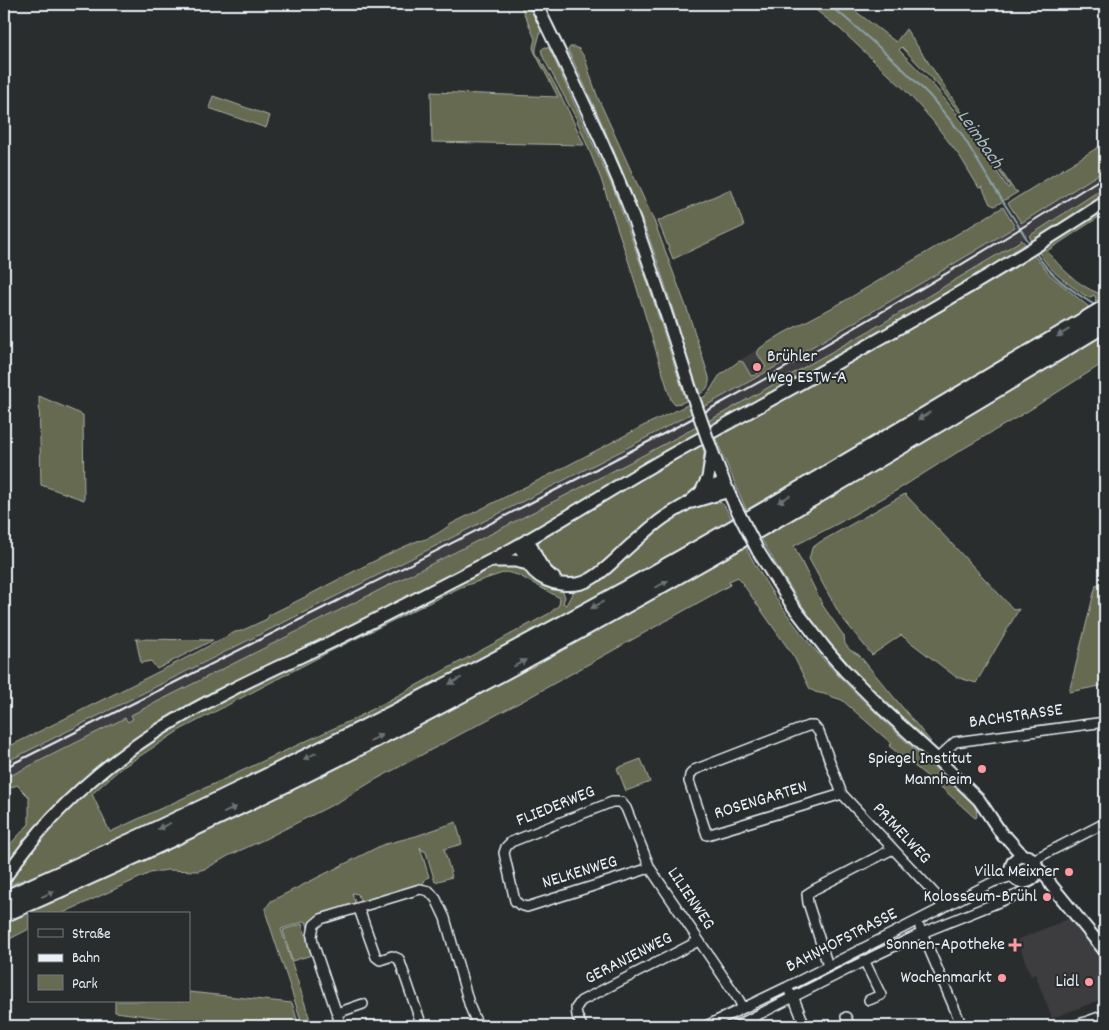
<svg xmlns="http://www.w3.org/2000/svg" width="1109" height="1030" font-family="Dekko,sans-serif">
	<rect width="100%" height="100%" fill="#2a2d2e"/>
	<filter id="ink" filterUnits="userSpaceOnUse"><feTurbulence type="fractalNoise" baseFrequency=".02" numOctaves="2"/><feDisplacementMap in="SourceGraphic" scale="10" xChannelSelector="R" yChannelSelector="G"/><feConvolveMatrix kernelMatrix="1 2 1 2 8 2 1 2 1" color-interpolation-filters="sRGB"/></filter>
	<g filter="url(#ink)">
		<path fill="#3e3c41" d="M1105,170V187L1033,233L942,288L824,356L723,413L581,488L131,715L133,719L128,722L125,718L4,779V763L527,500L676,422L763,374L876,310L1006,232Z
			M758,349L757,353L766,367L751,376L743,362L739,361Z
			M1071,917L1105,960V998L1052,1018L1035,974L1031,976L1017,940L1066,920Z"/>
		<path fill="#666b51" stroke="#a7aea4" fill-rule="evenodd" d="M520,4H528L541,30L536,48V53C555,82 570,113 584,145L432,142L431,92L558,97L534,51L533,47L535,39Z
			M808,4H846L896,42L906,29L1014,190L1018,192L995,206L990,204L982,187L979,188L961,158L932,120L903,88L840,29ZM902,47L937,84L962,116L1010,187L1008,188L961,119L934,86L899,50Z
			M545,47L549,48L614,190L648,284L686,401L682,403L674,404L671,400L631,269L601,179L576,118L543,57L541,50Z
			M570,47H575L579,49L585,58L591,78L598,98L654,221L687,309L709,377C710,385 707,390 700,394C684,350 672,304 657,260C631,188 601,119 568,50Z
			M213,96L270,116L266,128L209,108Z
			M1105,143V170L1021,223L1008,203Z
			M1105,187V198L1039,240L1038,238L1032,241L1029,236Z
			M731,189L744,226L673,259L658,221Z
			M1105,206V213L1047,251C1061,268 1077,285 1098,293L1105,289V299L1101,301L1100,299L1097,301L1095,300L1096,298L1094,295L1089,298C1069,285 1050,272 1038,251Z
			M1003,207L1015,227L935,275L817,344L716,400L629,447L414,557L4,763V749L182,660L235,632L241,631L267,619L269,615C319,591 366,563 417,541C429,540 442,531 451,524L557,471L643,426L704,397L709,392L719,376L739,361L743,362L751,376L755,375L766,367L757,353L760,348L782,334L841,303Z
			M1022,240L1026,245L1020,249L1021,251L942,298L649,462L461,571L135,741L4,873V851L29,824V797L17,785L4,790V779L125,718L128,722L133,719L131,715L477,541L636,459L723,413L824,356L883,323Z
			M1033,254L1050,275L1089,307L1086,308V310L801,480L650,567L495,652L384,710L290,758L147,826L26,880L25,879L4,887L7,880L57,818L121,761L184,719L467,577L498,566H521L563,592L565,597L563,603L566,605L573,592C603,575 687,495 717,501C725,503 727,511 731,518L746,509L715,437ZM506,572L518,575L560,598L559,605L550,613L358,717L110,832L92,794L120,769L180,730L329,652L461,587Z
			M1105,334V362L1028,411L961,450L899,489L839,523L794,546L823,606L844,636L845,644L850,650L859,655L931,742H929C892,707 853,673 822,633C799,603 780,572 762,540L747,550C768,589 794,627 824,660C853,692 885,722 917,752C920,755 920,757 919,761L923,757L976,807L977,817L975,818L942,788L889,746L891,744H892L842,700L824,694L815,692L810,689L794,657L738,577L729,581L730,585L528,698L373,781L340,801L263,840L228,856L207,868L198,871L167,870L150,873L61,914H29V929L4,942V922L79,889L684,580L805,511L981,408Z
			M39,396L83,415L84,500L41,485Z
			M701,444L704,451L702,475L704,478L698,489L591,574C584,577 577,580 568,579C553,578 533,553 540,539L582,515L633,482Z
			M905,494L1014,610L1019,609L976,683L956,677L901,635L872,655L840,615L809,559L812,548L820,542Z
			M1105,582V685L1069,692L1096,585Z
			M136,639L213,640L157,669L151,661L141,663Z
			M641,759L650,782L626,791L617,768Z
			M456,822L462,844L444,849L452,877L435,882L426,852L422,850L420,847L429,877L426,878L423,884L361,903L358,894L352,893L356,905L313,921L308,928L306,921L281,929L312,1026H303L266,914V908L271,901L382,845L416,836Z
			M302,924L312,955L292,961L283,930Z
			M189,992L292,1003L299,1026H224L115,1012V1001H189Z
			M779,995L782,999L732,1026H714Z"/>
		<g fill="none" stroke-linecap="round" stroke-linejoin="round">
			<path stroke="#8ba0a7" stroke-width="2" d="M827,4L842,15L896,62L929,95L961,133L985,173L1030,244
				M1035,252C1049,275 1071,290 1093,304"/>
			<defs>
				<path id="minor" d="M937,759L955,742L1105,722
					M842,794L707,835L689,781L690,775L694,770L808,726H814L819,732L842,794L936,895L943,908
					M1033,860L1105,823
					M650,868L527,907L520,905L515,901L504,853L506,847L511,842L612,802H621L626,808L650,868L739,1000L743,1008
					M995,881L1011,868
					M359,909L376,957L380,960L392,956L399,959L422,1026
					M920,928L962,1026
					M864,960L881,995L869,1000
					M828,966L808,903L807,894L815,889L893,849
					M790,993L795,1001L805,1026
					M337,1013L363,1004
					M846,1017L850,1026
					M341,1026L313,943L312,936L314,925L321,919L420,889L429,891L436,899L445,918L470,1007L478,1026
					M582,1026L577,1016L576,1008L581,1001L689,946L698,941
					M706,1026L787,987L993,882L1013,876
					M736,1026L878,954L922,933L1024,892
					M1074,1026L1105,1015"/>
				<path id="secondary" d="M536,4C568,70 601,136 628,204C651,266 671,328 691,391
					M709,443L724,482L735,506
					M701,492L708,478L712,452
					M692,502L729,491
					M528,539C535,554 540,569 554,578
					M520,544C525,566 538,581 561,584C570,585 579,585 587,581C604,573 618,556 632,544C643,535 653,525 665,517C671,513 678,509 685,505C690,502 694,497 700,493C707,488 716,485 724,482
					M758,551L792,605L825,648L844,670L884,710L937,759L979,800L1003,836L1007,838L1023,856
					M491,561H515L528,564
					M1011 869a13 13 0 1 1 26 0a13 13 0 1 1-26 0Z
					M1037,868L1047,877L1051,885L1105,951
					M4,879C45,817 101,766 164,727C216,695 272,670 327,644C382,617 436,589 490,561C554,527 613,487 676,452C821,372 967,293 1105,202"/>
				<path id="motorway" d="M4,899C217,805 424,701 628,588C789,498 947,402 1105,308
					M4,914C107,869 210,822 312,771C584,636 845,481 1105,324"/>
			</defs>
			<use href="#minor" stroke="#e8f1f8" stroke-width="12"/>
			<use href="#secondary" stroke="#e8f1f8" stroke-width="15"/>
			<use href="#motorway" stroke="#e8f1f8" stroke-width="19"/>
			<use href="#minor" stroke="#2a2d2e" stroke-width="9"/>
			<use href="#secondary" stroke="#2a2d2e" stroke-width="11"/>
			<use href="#motorway" stroke="#2a2d2e" stroke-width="15"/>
			<path stroke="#e8f1f8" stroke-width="2" d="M4,768C114,713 225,657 335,602C464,537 594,472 721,403C852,332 979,255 1105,176"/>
			<defs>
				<path id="secondary-bridge" d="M691,391L709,443
					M735,506L758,551"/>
			</defs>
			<use href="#secondary-bridge" stroke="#e8f1f8" stroke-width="15" stroke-linecap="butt"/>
			<use href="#secondary-bridge" stroke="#2a2d2e" stroke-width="11"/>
		</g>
		<defs><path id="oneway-solid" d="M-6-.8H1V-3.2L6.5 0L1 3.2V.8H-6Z" transform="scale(1.25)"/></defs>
		<g fill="#6c7275">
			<use href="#oneway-solid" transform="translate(1063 333) rotate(149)"/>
			<use href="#oneway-solid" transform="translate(924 416) rotate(149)"/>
			<use href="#oneway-solid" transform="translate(784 499) rotate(150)"/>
			<use href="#oneway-solid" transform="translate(662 584) rotate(-30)"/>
			<use href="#oneway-solid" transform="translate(597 605) rotate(151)"/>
			<use href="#oneway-solid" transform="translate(520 663) rotate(-28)"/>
			<use href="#oneway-solid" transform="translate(455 681) rotate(152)"/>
			<use href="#oneway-solid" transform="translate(376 738) rotate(-27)"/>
			<use href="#oneway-solid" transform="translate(310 756) rotate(153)"/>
			<use href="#oneway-solid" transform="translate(230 810) rotate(-26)"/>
			<use href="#oneway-solid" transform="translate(164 826) rotate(155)"/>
			<use href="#oneway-solid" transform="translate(48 894) rotate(-24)"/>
		</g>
	</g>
	<g fill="#ff9aa2" stroke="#2a2d2e" stroke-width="2">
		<circle cx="757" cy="367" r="5"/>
		<circle cx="982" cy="769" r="5"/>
		<circle cx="1069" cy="872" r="5"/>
		<circle cx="1047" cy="897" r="5"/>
		<path d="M1012.5 937.5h5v5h5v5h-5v5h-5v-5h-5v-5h5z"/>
		<circle cx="1002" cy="978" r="5"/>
		<circle cx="1089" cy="982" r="5"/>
	</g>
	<g text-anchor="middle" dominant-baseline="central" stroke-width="4" stroke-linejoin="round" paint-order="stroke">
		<g font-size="18" fill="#e8f1f8" stroke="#2a2d2e" text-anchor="end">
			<text x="767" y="357" text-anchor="start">Brühler<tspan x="767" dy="21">Weg ESTW-A</tspan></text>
			<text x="972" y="759">Spiegel Institut<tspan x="972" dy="21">Mannheim</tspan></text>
			<text x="1059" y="872">Villa Meixner</text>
			<text x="1037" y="897">Kolosseum-Brühl</text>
			<text x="1005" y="945">Sonnen-Apotheke</text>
			<text x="992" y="978">Wochenmarkt</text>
			<text x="1079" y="982">Lidl</text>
		</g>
		<g font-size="18" fill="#e8f1f8" stroke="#2a2d2e">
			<text transform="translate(1016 717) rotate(-8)">BACHSTRASSE</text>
			<text transform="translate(761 801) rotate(-17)">ROSENGARTEN</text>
			<text transform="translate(556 807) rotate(-22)">FLIEDERWEG</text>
			<text transform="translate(901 834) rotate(47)">PRIMELWEG</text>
			<text transform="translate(580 873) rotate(-17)">NELKENWEG</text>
			<text transform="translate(690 899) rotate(56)">LILIENWEG</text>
			<text transform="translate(842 941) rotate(-27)">BAHNHOFSTRASSE</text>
			<text transform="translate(629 959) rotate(-27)">GERANIENWEG</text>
		</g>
		<g font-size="19" font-style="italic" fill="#aabbc2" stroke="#2a2d2e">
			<text transform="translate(979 140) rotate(55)">Leimbach</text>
		</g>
	</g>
	<rect width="1109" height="1030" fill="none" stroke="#2a2d2e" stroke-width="20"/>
	<rect x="10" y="10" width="1089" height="1010" fill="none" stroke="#e8f1f8" stroke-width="2" filter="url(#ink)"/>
	<rect x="28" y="912" width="162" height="90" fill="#2a2d2e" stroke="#767b7f"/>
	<rect x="38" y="929" width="25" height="8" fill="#2a2d2e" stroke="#767b7f"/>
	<text x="72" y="938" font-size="15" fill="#e8f1f8">Straße</text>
	<rect x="38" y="954" width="25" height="8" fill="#e8f1f8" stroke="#767b7f"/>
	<text x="72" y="962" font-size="15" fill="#e8f1f8">Bahn</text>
	<rect x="38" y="975" width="25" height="15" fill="#666b51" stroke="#767b7f"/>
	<text x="72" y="988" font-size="15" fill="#e8f1f8">Park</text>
</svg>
